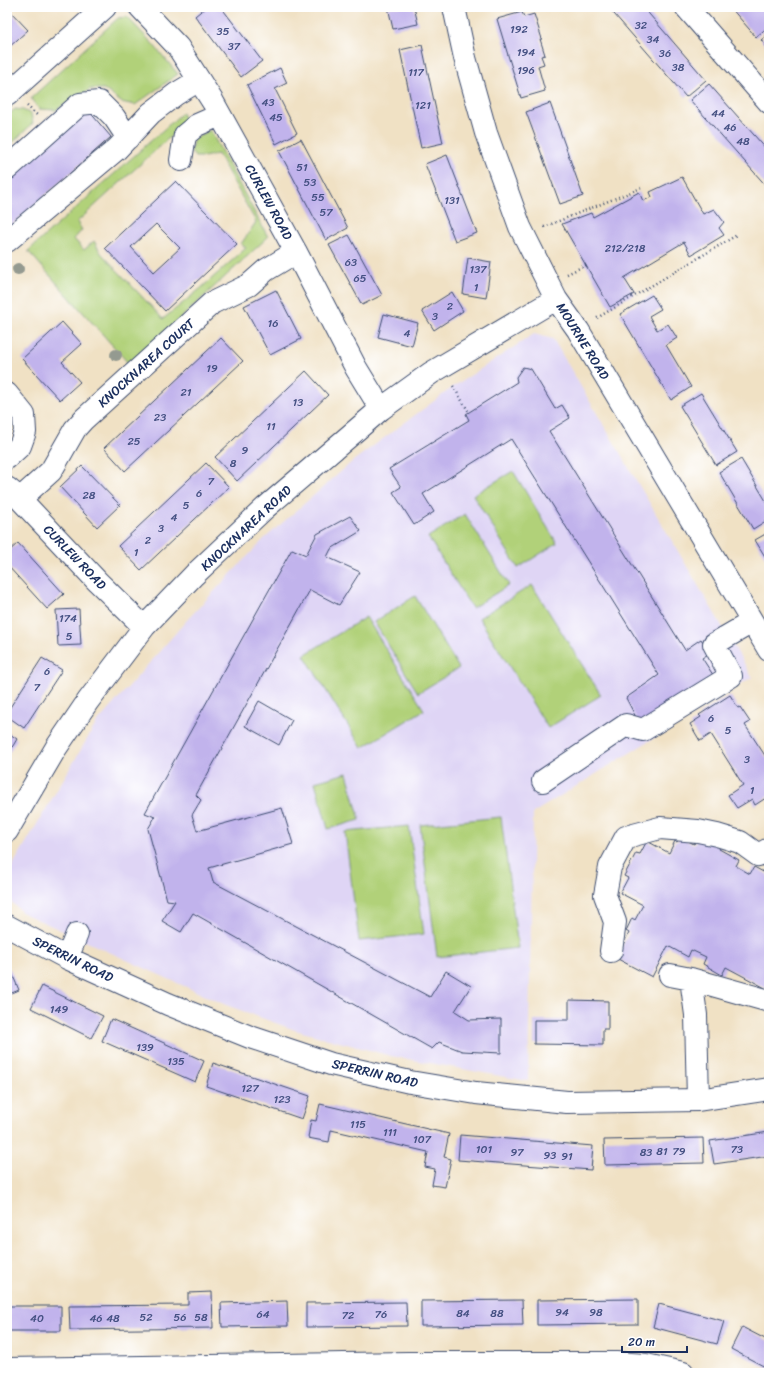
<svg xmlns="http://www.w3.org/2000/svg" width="776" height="1380" font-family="Sriracha,sans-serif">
	<rect width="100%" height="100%" fill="#fff"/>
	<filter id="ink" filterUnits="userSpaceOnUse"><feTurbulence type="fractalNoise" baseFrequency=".025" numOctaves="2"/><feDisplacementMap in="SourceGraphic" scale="8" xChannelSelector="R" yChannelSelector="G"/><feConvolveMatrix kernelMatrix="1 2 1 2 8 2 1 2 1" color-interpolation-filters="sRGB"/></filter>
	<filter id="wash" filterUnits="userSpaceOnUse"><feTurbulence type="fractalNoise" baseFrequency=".012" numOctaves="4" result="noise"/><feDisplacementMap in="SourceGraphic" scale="16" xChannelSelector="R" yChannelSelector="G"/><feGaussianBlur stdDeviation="0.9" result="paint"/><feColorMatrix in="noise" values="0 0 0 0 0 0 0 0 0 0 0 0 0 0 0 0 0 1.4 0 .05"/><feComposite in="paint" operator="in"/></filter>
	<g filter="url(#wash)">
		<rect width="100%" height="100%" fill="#f0e1c4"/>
		<path fill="#dfd5f5" d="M534,334L553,339L752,677L533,813L528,1081L391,1056L295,1030L226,1005L23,913L7,898V875L96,724L187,620L264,539L353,461L453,387Z"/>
		<path fill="#b1d179" stroke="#66806c" d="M127,17L152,43L178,74L135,105L121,102L104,89H91L56,110L39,109L31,98L118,18Z
			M15,109L23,110L31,114L33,123L7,148V116Z
			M182,113L184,118L181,127L77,222L82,230L74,239L84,250L94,241L101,253L163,319L200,289L246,248L241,244L256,222L218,154L204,157H195L191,152L193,140L210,130L268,237L130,365L28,251Z
			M513,471L557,543L518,568L473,495Z
			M465,514L509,585L472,608L428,537Z
			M532,585L601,695L548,728L479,618Z
			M415,596L459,668L418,693L374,622Z
			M366,617L424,710L362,748L304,655Z
			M347,773L360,820L328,829L315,782Z
			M501,817L518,948L437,957L420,825Z
			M409,826L424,934L359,941L345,832Z"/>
		<g id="blocks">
			<path fill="#c1b3ec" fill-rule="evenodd" d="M206,7H221L262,61L241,77L195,16Z
				M388,7H414L418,24L393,29Z
				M608,7H643L706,80L686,97Z
				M730,7H765L769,12V26L756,37Z
				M10,11L28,30L7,49V14Z
				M522,12L524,17L534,14L542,39H540L545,55L541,56L544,64L538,66L545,91L521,98L497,19Z
				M769,33V50L761,40Z
				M422,45L443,143L421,148L400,50Z
				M280,68L287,83L275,89L297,133L276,144L247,85Z
				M709,84L769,152V189L690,100Z
				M550,103L583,196L560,204L526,112Z
				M88,110L111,137L7,229V181Z
				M301,139L348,228L326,240L279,151Z
				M447,155L477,233L455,241L425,164Z
				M682,177L703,214L714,209L724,222L719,228L724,235L691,255L684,242L624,278L634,294L610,307L562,224L591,213L593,217L639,192L643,201L652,197L650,192Z
				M176,181L237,244L165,311L105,248ZM156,224L180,248L154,272L131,247Z
				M349,235L382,295L362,305L329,245Z
				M468,258L491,262L486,298L463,294Z
				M276,290L301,339L270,355L244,306Z
				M452,292L463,311L434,330L422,311Z
				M652,295L661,309L649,316L657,330L668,324L677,338L666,345L691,387L671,400L620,314Z
				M384,314L418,323L412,346L378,337Z
				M62,322L82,344L62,362L80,382L60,400L22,359Z
				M221,338L243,361L125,471L104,448Z
				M523,367L531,369L555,409L562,405L570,418L549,431L685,650L701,639L710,653L702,658L717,681L640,725L626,698L659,675L511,439L423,494L434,512L414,525L393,492L401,487L389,469L469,420L466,414L517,382L516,377Z
				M306,371L328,395L237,481L215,457Z
				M701,393L737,452L716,465L680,406Z
				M741,459L769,506V519L753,529L719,472Z
				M206,463L229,487L141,570L118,546Z
				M82,466L120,505L97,527L60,487Z
				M350,516L361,531L331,549L327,557L360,572L339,605L310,590L196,795L201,800L192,815L197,831L282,808L293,844L209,868L213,882L430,997L446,971L471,986L455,1011L469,1020L501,1019V1053L462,1051L439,1042L432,1049L193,913L181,932L162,921L175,901L167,900L148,829L155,817L145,813L292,549L306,555L317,534Z
				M769,532V563L755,540Z
				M18,543L64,594L47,609L7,565V553Z
				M79,609L81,645L58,646L56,610Z
				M42,658L62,670L24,728L7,716V712Z
				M730,695L738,708L740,707L750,722L745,725L766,757L769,755V796L755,805L752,799L737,808L728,795L743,785L711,734L700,741L690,724L701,717L699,715Z
				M259,701L292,720L279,745L245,726Z
				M7,732L17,739L7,756Z
				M698,836L720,847L719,849L739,860L736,866L750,874L754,867L769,875V990L726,967L722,975L703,964L706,957L691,950L688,957L668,946L652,977L616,958L629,933L626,931L632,918L635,920L643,905L620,893L628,878L624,876L636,853L640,854L647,841L669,853L675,841L677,842L680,837L694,844Z
				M10,969L19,990L7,995V970Z
				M42,986L103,1016L91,1038L31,1008Z
				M569,1000L608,1001V1029H603V1045L534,1044V1020H569Z
				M111,1019L204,1061L195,1082L102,1041Z
				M213,1063L310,1096L302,1119L206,1086Z
				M320,1104L449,1134L444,1157L451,1159L445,1187L432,1185L435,1169L425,1167L428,1152L331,1130L329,1142L308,1138L311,1120L316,1121Z
				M769,1132V1156L714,1164L710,1141Z
				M460,1135L593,1146L591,1170L458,1160Z
				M703,1138L704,1163L605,1165L604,1140Z
				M212,1292L213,1328L70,1330L69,1306L188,1305V1293Z
				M638,1299V1324L537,1325V1300Z
				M522,1300L523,1325L421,1326V1301Z
				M287,1301L288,1326L222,1327L221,1303Z
				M406,1302L407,1326L306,1327V1303Z
				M659,1304L724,1321L717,1344L653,1327Z
				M7,1306H61V1331H7Z
				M742,1327L769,1341V1369L731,1349Z"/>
		</g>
	</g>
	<g filter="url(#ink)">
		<use href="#blocks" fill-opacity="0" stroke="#3b4a6d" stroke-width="1"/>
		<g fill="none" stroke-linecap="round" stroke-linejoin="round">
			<defs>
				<path id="minor" d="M140,7L178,47L213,102L296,252L356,368L381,409
					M454,7L465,58L486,133L520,227L556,299L578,330L769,650
					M686,7L769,102
					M7,95L105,7
					M181,160L185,135L197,125L220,115
					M7,169L80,104L99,102L114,117L128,138
					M7,241L117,149L151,113L176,94L199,80
					M7,394L24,415L25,432L20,446L7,458
					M7,488L20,499L97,581L144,627
					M20,499L51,471L75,429L84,419L212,303L249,285L266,270L296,252
					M543,781L626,725L643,730L731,676L714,644L752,622
					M7,831L56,748L88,701L144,627L194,575L265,508L381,409L431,373L556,299
					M7,926L67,958L168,1004L250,1037L331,1064L410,1082L476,1093L567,1102L698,1100L769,1089
					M611,951L615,922L605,895L610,867L626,837L660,828L698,831L717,835L740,842L758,855L769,849
					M67,958L77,934
					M670,975L691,979L769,1001
					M691,979L696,1015L698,1100
					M7,1369L408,1363H616L646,1365L683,1373"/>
			</defs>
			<use href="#minor" stroke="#3b4a6d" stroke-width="24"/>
			<path stroke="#3b4a6d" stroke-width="2.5" stroke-dasharray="1 3" stroke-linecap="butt" d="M27,106L37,115
				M544,227L641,188
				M567,274L586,265
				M597,318L737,235
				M453,386L469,412"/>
			<use href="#minor" stroke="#fff" stroke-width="22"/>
		</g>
		<g fill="#949a90">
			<circle cx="18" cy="269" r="6"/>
			<circle cx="116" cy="355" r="6"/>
		</g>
	</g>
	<g text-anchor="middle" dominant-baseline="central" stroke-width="3" stroke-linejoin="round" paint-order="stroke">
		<g font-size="11" fill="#445082">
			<text x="641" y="25">32</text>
			<text x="519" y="29">192</text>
			<text x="223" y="31">35</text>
			<text x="653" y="39">34</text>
			<text x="234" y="46">37</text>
			<text x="526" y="52">194</text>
			<text x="665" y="53">36</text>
			<text x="678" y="67">38</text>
			<text x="526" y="70">196</text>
			<text x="416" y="72">117</text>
			<text x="268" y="102">43</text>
			<text x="423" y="105">121</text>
			<text x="718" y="113">44</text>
			<text x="276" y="117">45</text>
			<text x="730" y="127">46</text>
			<text x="743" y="141">48</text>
			<text x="302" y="167">51</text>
			<text x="310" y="182">53</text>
			<text x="318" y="197">55</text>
			<text x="452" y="200">131</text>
			<text x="326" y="212">57</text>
			<text x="625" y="248">212/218</text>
			<text x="351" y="262">63</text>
			<text x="478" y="269">137</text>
			<text x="360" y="278">65</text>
			<text x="476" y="287">1</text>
			<text x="450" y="306">2</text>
			<text x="435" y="316">3</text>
			<text x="273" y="323">16</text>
			<text x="407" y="333">4</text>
			<text x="212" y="368">19</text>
			<text x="186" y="392">21</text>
			<text x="298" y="402">13</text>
			<text x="160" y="417">23</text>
			<text x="271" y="426">11</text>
			<text x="134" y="441">25</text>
			<text x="245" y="450">9</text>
			<text x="233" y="463">8</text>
			<text x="211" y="481">7</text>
			<text x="199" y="493">6</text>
			<text x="89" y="495">28</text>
			<text x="186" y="505">5</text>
			<text x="174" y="517">4</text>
			<text x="161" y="528">3</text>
			<text x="148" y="540">2</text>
			<text x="136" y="552">1</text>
			<text x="68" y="618">174</text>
			<text x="69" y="636">5</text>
			<text x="47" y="671">6</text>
			<text x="37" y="687">7</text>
			<text x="711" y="718">6</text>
			<text x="728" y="730">5</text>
			<text x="747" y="759">3</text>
			<text x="752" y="790">1</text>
			<text x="59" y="1009">149</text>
			<text x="145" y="1047">139</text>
			<text x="176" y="1061">135</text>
			<text x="250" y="1088">127</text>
			<text x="282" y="1099">123</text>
			<text x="358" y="1124">115</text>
			<text x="390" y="1132">111</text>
			<text x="422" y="1139">107</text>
			<text x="484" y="1149">101</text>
			<text x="737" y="1149">73</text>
			<text x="662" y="1151">81</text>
			<text x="679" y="1151">79</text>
			<text x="517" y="1152">97</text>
			<text x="646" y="1152">83</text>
			<text x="550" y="1155">93</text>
			<text x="567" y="1156">91</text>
			<text x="562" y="1312">94</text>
			<text x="596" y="1312">98</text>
			<text x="463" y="1313">84</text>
			<text x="497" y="1313">88</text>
			<text x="263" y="1314">64</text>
			<text x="381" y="1314">76</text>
			<text x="348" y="1315">72</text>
			<text x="146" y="1317">52</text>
			<text x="180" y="1317">56</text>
			<text x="201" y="1317">58</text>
			<text x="37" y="1318">40</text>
			<text x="96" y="1318">46</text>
			<text x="113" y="1318">48</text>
		</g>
		<g font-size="13" fill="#1b2f5e" stroke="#fff">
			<text transform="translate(269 202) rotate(61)">CURLEW ROAD</text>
			<text transform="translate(583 341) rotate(58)">MOURNE ROAD</text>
			<text transform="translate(146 363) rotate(-42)">KNOCKNAREA COURT</text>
			<text transform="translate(246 528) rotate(-43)">KNOCKNAREA ROAD</text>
			<text transform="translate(75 557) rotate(46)">CURLEW ROAD</text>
			<text transform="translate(73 959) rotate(26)">SPERRIN ROAD</text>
			<text transform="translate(375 1073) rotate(13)">SPERRIN ROAD</text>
		</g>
	</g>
	<rect width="776" height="1380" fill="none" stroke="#fff" stroke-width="24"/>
	<path d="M622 1346v6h65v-6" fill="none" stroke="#1b2f5e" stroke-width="2"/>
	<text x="628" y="1346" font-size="12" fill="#1b2f5e" stroke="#ffffff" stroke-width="3" paint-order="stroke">20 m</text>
</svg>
